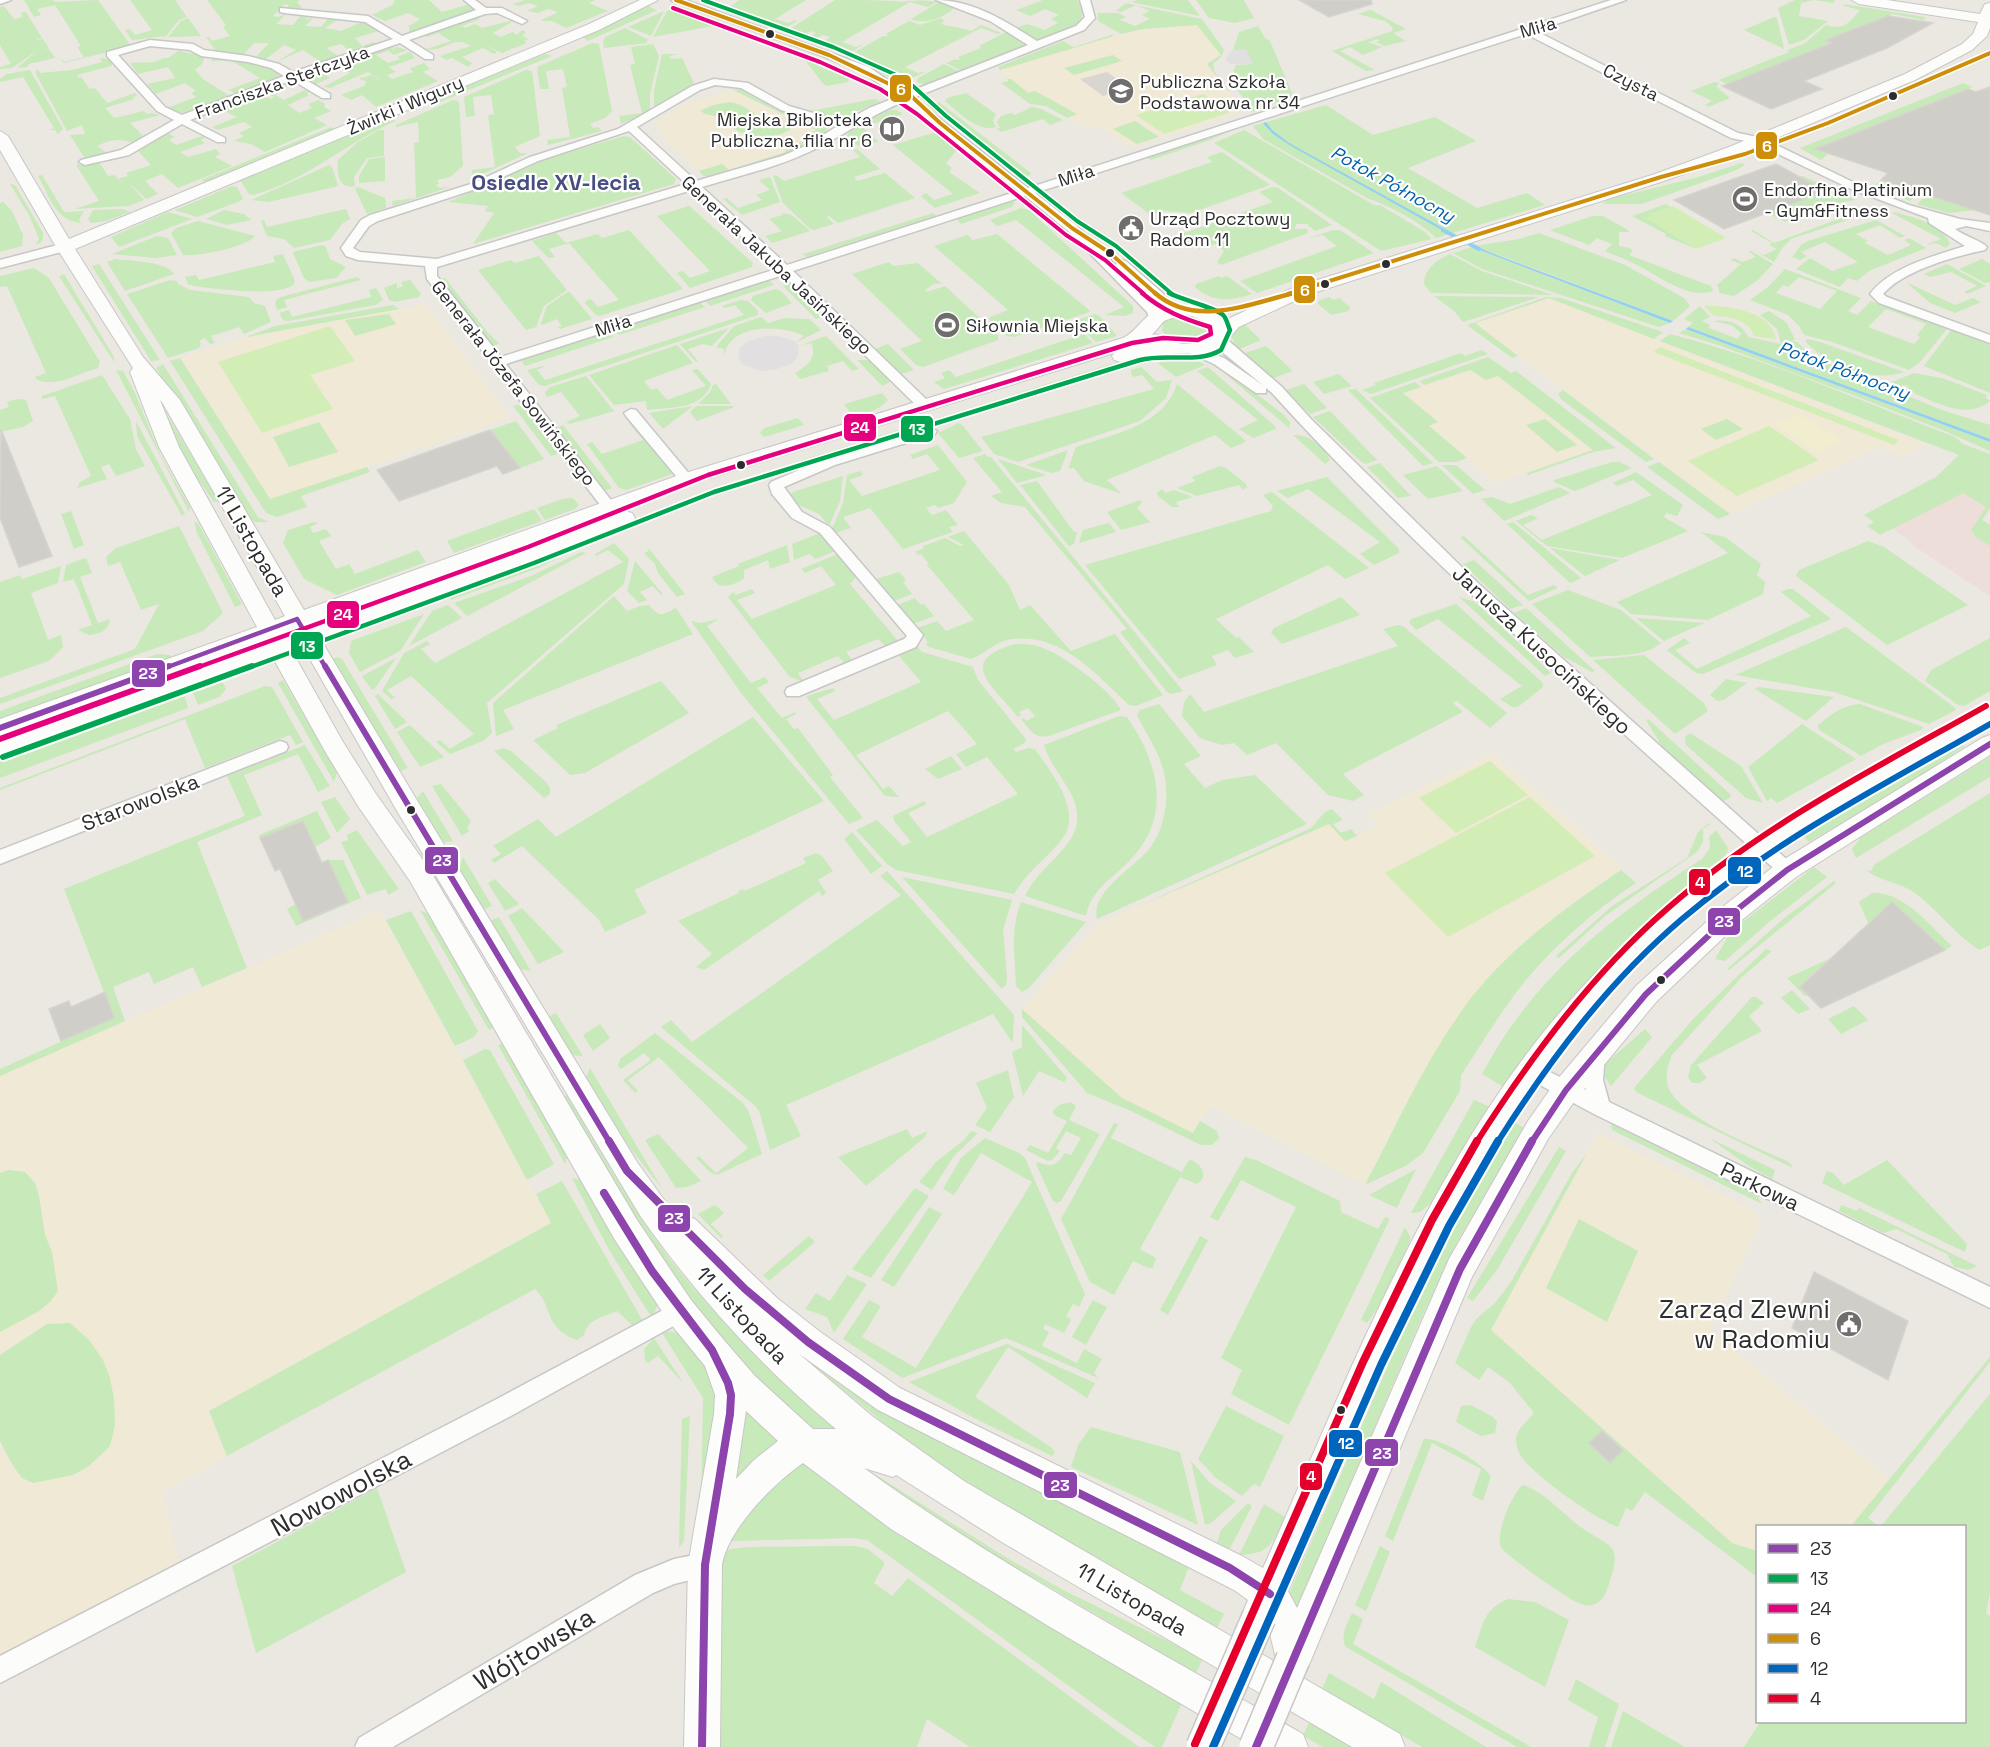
<svg xmlns="http://www.w3.org/2000/svg" width="1990" height="1747" font-family="'Space Grotesk',sans-serif">
	<rect width="100%" height="100%" fill="#ebe8e2"/>
	<path fill="#e2dfe1" d="M1246,49L1254,64H1229L1226,59L1232,50Z
		M765,336H778L794,341L799,346L798,357L791,364L774,370L760,371L744,365L738,359L740,348L748,341Z"/>
	<path fill="#efe9d6" d="M1197,25L1221,55L1208,65L1243,107L1241,112L1132,147L1099,126L1089,129L1046,106L1030,104L1001,83L1008,81L1000,70L1098,40L1143,29Z
		M733,90L799,122L817,129L804,136L809,138L785,150L787,151L729,170L722,164L699,171L656,132L662,131L654,122L685,104Z
		M1549,298L1927,444L1904,456L1895,455L1882,447L1730,514L1474,323Z
		M424,302L510,418L270,500L180,358L254,334L410,307Z
		M1470,370L1486,380L1498,375L1594,450L1496,483L1428,425L1437,422L1403,393Z
		M1493,753L1621,867V870L1573,903L1530,939L1488,979L1464,1007L1437,1051L1365,1185L1210,1106L1193,1134L1122,1098L1022,1009L1099,923L1330,824L1346,841L1378,826L1368,814Z
		M380,910L551,1223L209,1411L227,1456L162,1493L180,1566L0,1657V1076Z
		M1598,1133L1756,1211L1760,1223L1710,1330L1890,1480L1851,1526H1758L1757,1551L1732,1543L1491,1330Z"/>
	<path fill="#eddeda" d="M1959,456L1990,508L1982,520L1990,525V596L1911,544L1910,541L1893,529L1889,531L1864,515L1936,477Z"/>
	<path fill="#c8e9b9" fill-rule="evenodd" d="M24,0H53L54,2L98,0L131,46L64,63L60,58L65,62L84,57L77,47L81,46L55,5L37,9L41,15L34,17Z
		M130,0H175L187,17L179,20L166,36L132,40L125,30L130,29L135,35L152,30Z
		M207,0H299L297,3L302,7L300,9L287,8L289,5L285,4L273,16L278,17L286,14L276,24L293,25L301,15H309L306,20L315,16L305,26L321,27L329,17L340,18L325,28L341,31L362,22L379,31L355,38L362,46L374,42L378,45L352,53L341,44L326,48L339,56L321,62L303,50L276,62L296,50L284,45L266,59L256,57L269,43H254L243,55L217,53L206,37H209L212,41L230,36L223,27L226,25Z
		M393,0H429L442,12L470,4L475,9L409,34V26L420,19L408,13L385,21L372,15L392,5L395,1Z
		M525,0H596L589,3L608,11L566,28L552,21H540L558,12L548,9L538,13L527,11L538,6L529,3L518,6L513,4Z
		M739,0H806L775,19L789,23L795,20L797,21L787,27L730,7Z
		M835,0C855,0 886,0 903,2C912,0 927,0 937,2L928,7L910,2L842,42L856,47L865,43L853,51L825,41L830,37L823,35L817,38L812,36L816,33L811,31L805,34L790,29Z
		M1043,0H1077L1082,9V18C1074,28 1052,39 1039,39C1032,39 1024,31 1018,27L1028,24L1044,30L1058,23L1051,19L1059,15L1045,9L1030,16L1016,10Z
		M1138,0H1188L1200,16L1131,2Z
		M1196,0H1244L1254,18L1235,23L1209,18Z
		M1795,0H1835L1833,3L1814,0L1801,3L1799,16L1828,21L1804,40L1789,45L1778,8Z
		M939,2L955,7C944,18 925,25 911,19Z
		M1126,3L1135,5L1202,19L1224,50L1221,57L1213,64L1214,71L1235,99L1207,64L1221,55L1197,25L1143,29L1121,34L1098,21V13H1118L1126,17L1120,20L1135,26L1150,19L1142,15L1150,11L1136,5L1121,12L1116,11Z
		M1844,4L1925,17L1924,20L1893,14L1888,16L1832,43L1727,84L1719,80L1789,52L1787,50L1804,44L1826,25C1844,31 1850,22 1860,10L1844,6Z
		M4,6L14,19L23,17L21,13L26,12L42,38L32,41L43,39L49,48L44,50L49,49L55,58L29,64L27,67L17,68L38,50L12,68L0,69V67L11,64L0,45V7Z
		M649,6L656,10L655,11L588,41L582,37Z
		M672,9L711,23L713,26L653,37L667,11Z
		M725,9C785,29 848,47 903,80L902,83L899,84C846,48 780,32 721,11Z
		M1371,10L1406,29L1393,33L1406,41L1384,46L1376,42L1379,41L1378,39L1368,42L1382,47L1363,55L1350,47L1340,51L1375,70L1366,71L1332,51L1392,31L1393,28L1385,21L1358,14Z
		M664,11L651,36L628,27Z
		M475,16L480,19L462,26L465,28L475,24L482,28L510,21L512,22L493,33L501,37L512,32L517,35L522,30L526,32L522,36L529,39L524,41L527,43L502,53L485,45L497,52L494,54L483,48L462,57L472,63L468,67L452,58L446,60L440,56L471,46C453,34 444,53 426,49L451,41L438,33L427,37L422,34Z
		M1774,17L1777,18L1784,49L1744,30Z
		M188,18L201,36L168,37L181,21Z
		M941,18L944,21L941,24C951,27 960,27 971,31L981,25L1001,33L998,34L981,28L905,67L918,73L927,71L910,79L855,52L883,36H889L886,34L909,21L920,25Z
		M1258,26L1265,38L1270,41L1292,93L1291,98L1251,112L1249,105L1232,83L1235,65L1253,64L1246,49L1233,50L1239,32Z
		M625,28L649,40L646,41L647,43L604,48L603,41L605,37Z
		M1008,31L1025,46L962,71L946,63L955,59L958,60L960,59L958,57L981,48L979,46Z
		M1111,35L1114,36L1000,70L998,67L1063,41L1074,47Z
		M592,43L599,44L612,111L605,118L590,124L593,128L598,127L602,131L548,145L547,140L570,137L562,88L567,87L563,69L546,71L549,89H540L537,67Z
		M395,44L392,51L396,47L407,50L394,55L388,51L376,55L388,63L400,59L397,57L410,52L415,58L389,67L396,72L387,75L392,79L413,72L410,68L424,63L430,69L423,72L438,81L376,107L362,95L351,100L341,95L366,85L365,83L367,82L360,79V77L363,78L371,75L386,83L368,72L332,87L333,88L323,87L350,73L340,68L326,76L330,78L314,85L304,79V75Z
		M653,44L659,56L650,94V111L621,124L619,116L642,113L630,65L635,64L631,47Z
		M178,51L205,56L202,64L195,70L203,79L230,96L182,113L167,108L196,97L191,93L196,91L185,83L156,94L147,84L175,78L168,67L138,74L130,63C137,62 150,63 155,62C161,60 161,58 168,58Z
		M545,54L552,56L435,104L431,100Z
		M662,54H678L669,56L671,59L682,58L694,83L654,109V90Z
		M1113,55L1122,61L1074,75L1064,68Z
		M213,57L269,67L281,73V75L236,94L229,90L260,78L230,60L212,61L211,58Z
		M100,58L109,59L113,63L111,66L77,75L79,78L81,77L90,89L95,88L107,103L135,93L137,96L133,97L134,99L105,108L114,118L144,111L147,114L152,113L160,115L130,123L144,137L134,143C120,138 110,139 97,146L110,155L86,160L70,135L85,134L82,125L67,131L35,72L38,69L40,73L72,70L102,62Z
		M805,60L849,79L848,82L827,86L823,84Z
		M944,64L960,72L925,85L917,82L918,78Z
		M30,70L63,129L58,134L55,130H49L54,128L23,77L0,82V79L7,74Z
		M526,70L532,71L540,136L515,147L520,153H528L472,179V170L495,167L488,115L494,114L491,95L473,97L475,116L466,117L464,97Z
		M1007,79H1011L1028,93L1035,91L1077,114L1067,118L1046,106L1030,104L1001,83L1008,81Z
		M1714,82L1719,83L1717,87L1730,98L1708,107L1705,105L1712,101L1691,91Z
		M1963,83L1973,87L1815,149L1828,154L1821,160L1800,148Z
		M278,84H291L274,94L284,100L305,90L309,92L307,93L309,95L288,105L299,113L312,108L308,104L318,100L325,104L324,107L331,111L314,118L327,125L265,152L251,144L234,141L244,136L239,133L252,127L244,122L217,130L212,127L237,117L216,107L257,91L271,99L274,97L261,90Z
		M740,89L780,111L822,124L828,128C805,157 742,166 709,176H704L699,171L722,164L729,170L786,152L785,150L808,139L804,136L816,130L733,90Z
		M966,93L996,114L993,121L996,127C977,133 959,112 945,101L947,98Z
		M874,99L880,101L843,118H834L810,111Z
		M453,100L459,101L463,166L450,177L437,180L439,183L436,185L440,188L450,187L393,206L392,201L416,198L414,143L419,142L418,122L396,127V125Z
		M730,102L741,105L763,119L788,125L791,129C778,139 750,139 736,130C731,127 727,122 721,119C713,114 707,116 700,111L713,105Z
		M939,102L1031,173L1030,175L1020,178L927,105Z
		M1326,105L1373,135L1435,117L1476,141L1408,168L1477,208L1527,193L1545,205L1436,238C1418,220 1391,207 1367,198L1263,139L1253,126Z
		M1032,107L1041,109L1063,120L1050,125L1043,119L1001,132L997,129L1000,128L997,122L1001,116L1011,113L1015,115Z
		M890,110H897L903,114L862,127L879,142L858,146L847,136L849,130Z
		M389,118L396,121C347,142 306,181 253,195L249,194L240,180Z
		M1135,121L1159,137L1137,144L1113,129Z
		M1239,126L1240,127L1210,140L1151,160L1146,157Z
		M331,127L334,129L205,182L201,180Z
		M379,130H384V156L367,158L354,177L355,186C339,190 336,173 338,160L358,142Z
		M1244,130L1374,205H1380L1425,232L1432,239L1381,251L1214,143Z
		M166,132L175,137L169,140L176,145L202,136L205,138L201,140L205,143L180,152L188,157L216,149L220,154L215,157L232,166L178,188L162,174L145,181L158,194L146,199L128,182L144,200L129,206L74,209L99,201L76,165L99,162L108,176L114,175L122,182L119,178L128,176L126,173L151,165L137,150Z
		M933,133L938,134L958,149L946,163L952,168L949,172L980,193L935,208L921,196L926,193L934,200L953,194L893,145Z
		M624,136L630,137L676,179L674,184L473,244L494,213L485,211L488,206L448,202L546,159Z
		M857,149L880,169L854,177L857,181L885,173L915,198L838,223L829,216L827,217L834,224L814,230L810,229L783,203L773,176L776,175L784,181L860,157L853,150Z
		M1222,152L1270,185L1191,213L1163,211L1151,215L1121,193L1212,162L1207,157Z
		M385,157V181L359,183V176L369,159Z
		M1742,163L1745,165L1734,171L1642,204H1603L1608,199L1695,178Z
		M329,165L332,167L338,185L335,187L268,202L251,200Z
		M42,175L64,212L84,211L79,220L81,223C54,220 50,196 38,176Z
		M1803,176L1856,200L1843,202L1785,222L1768,213L1825,192L1799,177Z
		M770,177L780,202L742,215L723,199L727,198L738,208L762,200L756,195L770,190L759,180Z
		M1881,180L1919,192L1910,201L1874,186Z
		M10,184L15,185L43,233V239L39,244H36L39,239L30,217Z
		M232,186L237,187L243,199L238,202L197,217L175,210Z
		M358,187L385,198L386,208L367,214L355,189Z
		M1272,187L1278,188L1332,225L1315,231L1307,224H1296L1295,229H1307L1308,233L1221,265L1217,262L1224,251L1215,244L1198,249L1178,235L1273,202L1259,192Z
		M1927,195L1977,210L1948,213L1917,204Z
		M1010,200L1015,203L1012,207L961,224L956,219Z
		M684,201L753,263L752,267L690,288L677,273L683,271L690,278L710,271L657,216L689,206Z
		M3,202L12,211L23,235L22,246L0,252V203Z
		M1666,204L1671,207L1650,214L1652,216L1647,218L1696,249L1665,236L1666,234L1632,216Z
		M1021,208L1029,210L1133,306V313L1125,316L1105,315L1124,307L1016,220L997,226L990,220Z
		M122,209L130,212L106,221L91,223L88,219L93,210Z
		M346,209L350,219L343,223L330,240L294,248L284,239L267,236L261,221L264,220L267,227Z
		M224,210L244,214L251,220L227,225L206,219Z
		M1860,211L1865,214L1791,239L1782,248L1774,262L1754,250L1764,255L1777,249L1769,245L1772,243L1751,231L1753,230L1774,243Z
		M168,212L192,219L119,247L111,237Z
		M1895,212C1914,218 1942,223 1950,244L1946,248L1936,243L1926,245L1941,239L1892,213Z
		M782,213L792,215L810,231L772,243L765,236L782,231L769,219L783,215Z
		M933,213L936,216L806,257L803,254Z
		M1593,216H1603L1628,230L1629,232H1619V246L1630,248L1633,251L1629,255L1711,286L1713,291C1689,300 1659,276 1639,266C1628,260 1616,256 1605,251L1612,244L1597,238L1589,245L1550,230Z
		M1876,220L1905,236L1900,238L1880,225L1856,234L1868,241L1865,243L1888,255L1911,245L1904,240L1909,238L1926,248L1869,271L1857,281L1848,278L1840,287L1796,269L1810,258L1832,271L1858,262L1825,242L1801,252L1807,256L1800,260L1792,257L1801,245L1808,241Z
		M198,221L255,236C247,247 197,257 183,255L171,233L176,228Z
		M629,230L683,289L600,316L596,315L585,303L586,301L591,299L598,307L619,300L569,243L549,249L555,257L548,258L532,241L556,233L566,243L598,234L602,238Z
		M1333,230H1340L1374,253L1257,293L1240,281L1337,246L1322,235L1309,238Z
		M1539,233L1625,265L1684,298L1689,304V307L1673,321L1475,246L1519,239Z
		M997,234L1089,310L1090,312L1014,337L1007,336L988,318L1008,310L934,246L967,235L973,240Z
		M157,236L168,238L177,255L156,258L112,254Z
		M322,245L326,247L330,259L346,267L336,278L309,282L304,278L293,253L296,251Z
		M1472,247L1670,323L1659,327L1482,269L1453,253Z
		M1751,251L1773,264L1758,280L1734,296L1720,293L1717,285L1741,264L1731,260L1734,258L1742,262L1756,257L1749,252Z
		M283,254L295,281L293,285C277,297 215,289 194,286L188,284L185,277L196,275L199,280L275,262L273,256Z
		M1450,254L1482,271L1553,295L1431,293L1424,284C1424,270 1437,259 1450,254Z
		M539,256L567,290L544,306L536,327L526,330L478,270L511,260L515,263Z
		M115,259C130,261 167,261 174,274L125,291L107,262Z
		M1982,259L1990,264V282L1985,283L1959,269Z
		M889,262L893,266L918,263L942,284H934L925,290L927,292L945,286L998,335V340L923,367L916,365L900,349L922,341L852,274Z
		M99,264L160,360L151,361L92,266Z
		M1947,264L1986,286L1967,294L1964,292L1977,286L1951,272L1930,277L1924,274Z
		M34,268L49,278L100,362L98,368C80,373 53,389 36,379L35,377L46,373L7,286L0,287V276Z
		M1785,269L1861,298L1848,311L1857,315L1871,301L1947,329L1920,362L1909,370L1832,342L1804,335L1799,326L1788,315L1750,300L1768,287ZM1799,277L1837,291L1820,309L1776,293L1783,285L1788,287ZM1886,309L1926,324L1917,335L1920,337L1914,344L1868,327Z
		M64,274L114,357V362L59,276Z
		M1219,276L1221,278L1227,276L1252,294C1230,301 1213,303 1195,287L1196,284Z
		M357,277L361,280L284,300L287,307L277,310L275,303L276,300L281,297Z
		M445,278L489,334L499,343L493,347L441,279Z
		M170,280L177,281L178,284L190,290L249,297L254,303L265,306L271,322L244,334L239,327L211,336L215,343L210,344L205,338L199,341L201,344L199,348L168,358L127,294Z
		M410,280L421,294L419,297L395,302L389,300L384,288L397,283V288L403,286L401,282Z
		M769,280L774,285L710,306L705,300Z
		M1906,282L1955,305L1973,298L1981,302L1955,313L1930,303Z
		M793,283L826,316L816,319L783,286Z
		M376,288L383,300L376,305L288,321L283,320L279,313L289,310L292,317L371,297L369,290Z
		M776,289L781,291L792,303L766,313L751,300L753,296Z
		M569,291L592,319L560,329L558,327L562,326L557,319L542,325L541,323L547,306Z
		M1434,296L1539,297L1463,322L1454,311Z
		M1329,297L1333,300L1339,298L1350,307L1349,311L1331,315L1318,304V301Z
		M1546,297L1561,298L1663,332L1654,339L1549,298L1475,323L1518,356L1512,358L1467,325Z
		M740,300L748,301L758,311V315L545,386L539,385L527,370L547,365L537,370L545,380L744,315L735,305L724,308L722,306Z
		M699,302L705,307L619,335L614,330Z
		M393,305L399,309L246,337L275,326Z
		M1700,306L1710,317L1702,321L1710,325L1709,328L1738,339L1741,333L1731,325L1712,321C1726,319 1742,322 1748,337L1781,344L1777,329L1760,315L1769,311L1787,323L1795,340L1791,341L1797,342L1813,357L1942,410L1990,425V439L1688,327L1693,323L1684,319Z
		M389,314L396,324L355,336L345,320Z
		M1095,314L1101,317L1117,336L1096,342L1074,321Z
		M1185,315L1206,322L1211,329L1207,337C1193,346 1173,345 1162,331L1163,323L1168,319Z
		M761,317L768,323L785,318L809,319L821,330L795,343L804,336C782,324 728,323 724,357V349L716,347L734,326Z
		M1242,322L1261,340L1235,351L1233,339L1229,338L1232,331Z
		M729,328L712,346L703,344L688,349L698,361L696,362L680,344Z
		M1686,329L1990,442V451L1942,430L1845,392L1721,346L1679,333Z
		M1951,330L1990,345V393L1924,366Z
		M608,332L613,337L525,366L521,360Z
		M1084,334L1093,343L944,389L934,382L945,378L941,373L949,370L956,377Z
		M1670,334C1768,359 1861,401 1955,437L1963,444L1990,454V508L1982,520L1990,525V546L1976,537L1971,530L1986,507L1963,493L1880,535L1867,526L1874,522L1864,515L1936,477L1959,455L1660,341Z
		M826,336L859,369L852,371L843,361L827,366L829,371L800,379L795,373C807,366 818,358 811,343L799,346Z
		M1807,339L1820,342L1904,372C1873,383 1828,366 1806,342Z
		M888,344L914,370L901,374L875,349Z
		M677,345L693,363L644,381L651,390L657,388L667,400L706,386L692,370L698,369L711,384C702,410 671,407 647,410L646,401L614,405L589,375Z
		M1266,346L1293,371L1271,379L1242,356L1245,353Z
		M1482,350L1488,354L1371,394L1362,390L1376,385L1374,383L1461,353L1465,356Z
		M1133,357L1138,361L1061,388L966,413L940,423L932,424L938,418Z
		M1488,357L1511,373L1516,371L1616,448L1593,452L1528,475L1527,473L1593,450L1498,376L1486,380L1470,370L1424,385L1420,381Z
		M180,358L270,499L367,467L370,472L301,496L307,507L277,517L266,513L170,361Z
		M857,360H871L889,379L890,382L882,386Z
		M1167,360L1200,362L1205,365L1176,377L1158,363Z
		M163,364L258,517L269,522H255L247,516L156,368Z
		M1218,365L1283,414L1290,422L1289,428L1222,371Z
		M1141,367L1157,382L1172,380L1166,398L1140,421L1018,462L994,454L981,437L1154,389L1142,375L1132,377L1131,370Z
		M1208,367L1276,427V429L1253,438L1239,429L1258,420L1197,371Z
		M116,370L123,371L134,391L161,456L190,507L189,512Z
		M1914,373L1942,378L1987,395L1986,398L1990,401C1965,422 1932,400 1907,390L1909,388L1906,385L1898,386L1892,382Z
		M1339,374L1352,386L1324,394L1313,382Z
		M102,375L130,419L136,449L145,466L116,476L109,464L101,467L107,479L77,488L80,482L91,476L55,396L42,399V396Z
		M586,376L614,411L570,424L566,422L580,416L561,392L547,397L545,392L550,387Z
		M1415,382L1421,387L1403,393L1438,422L1429,426L1467,458L1456,462H1439L1370,398Z
		M716,384L731,404H698L710,392L713,385Z
		M1177,384L1245,440V442L1231,448L1215,435L1107,480L1122,494L1084,481L1074,468L1068,469L1076,447C1113,434 1164,426 1177,384Z
		M1304,384L1327,408L1310,414L1287,393L1286,390Z
		M1356,389L1433,463L1423,466L1348,390Z
		M1563,390L1654,459L1646,462L1562,400L1558,394Z
		M882,393L888,400C878,411 867,414 852,415L844,404Z
		M18,399L26,400L33,421L23,427L0,432V410L9,407L7,402Z
		M159,403L161,404L218,501L214,502L184,460Z
		M516,405L521,406L558,454L551,456L513,406Z
		M693,406L663,429L649,413Z
		M696,406H733L734,407L697,421L690,412Z
		M1330,411L1377,460L1365,464L1358,459L1313,417Z
		M798,418L804,425L764,437L760,433L764,428Z
		M1545,419L1577,445L1557,452L1526,425Z
		M1727,419L1743,429L1716,440L1701,429Z
		M136,421L185,514L182,516L142,445L137,436Z
		M516,421L544,459L520,468L490,430Z
		M319,422L338,452L289,467L273,437Z
		M629,423H634L675,473L627,490L619,488L587,444L592,442L602,454L643,440Z
		M959,423L963,426L983,451L959,458L938,433Z
		M563,425L612,488L604,491L556,428Z
		M898,430L900,433L777,475L775,472L802,460Z
		M1293,435C1308,434 1325,446 1330,460L1325,464Z
		M938,445L967,482L954,503L938,508L935,505L926,508L932,515L946,510L958,525L949,527L953,532L903,549L870,508L843,517L851,528L836,533L832,529L843,503L847,475L860,471L863,475L849,480L862,496L940,470L927,454L913,459L910,455Z
		M1068,450L1060,471L1052,473L1026,465Z
		M985,454L988,457H991L1183,691L1172,694L1167,692L1120,632L1127,629L1025,507L1001,503L991,496L1002,492L973,458Z
		M998,459L1047,475L1017,483Z
		M1612,462H1619L1632,468L1575,491L1554,482V480Z
		M1659,462L1730,514L1718,519L1647,467Z
		M1380,463L1411,496L1398,498L1367,467Z
		M1442,465H1456L1485,490L1473,494Z
		M1220,466L1226,468L1246,484L1247,487L1243,490L1239,485L1197,496L1177,488L1195,481L1192,477Z
		M1437,466L1463,491L1428,499L1403,475Z
		M1636,472L1683,505L1677,516L1666,513L1664,517L1688,531L1622,558L1547,546L1516,521L1531,515L1538,518L1523,525L1542,540L1652,495L1633,480L1617,486L1613,483Z
		M843,476L840,501L829,526L819,514L794,503L789,497L793,492Z
		M1327,477L1399,549V553L1374,565L1360,554L1380,542L1308,489L1288,498L1277,491Z
		M1037,481L1074,532H1077L1074,544L1069,546L1020,485Z
		M1559,487L1570,493L1504,521L1481,499L1492,497L1510,504Z
		M1162,489L1166,493L1174,490L1193,497L1176,502L1179,507H1172L1158,496L1157,493Z
		M1272,492L1369,568L1345,579L1328,565L1216,619L1236,638L1239,637L1254,652L1235,658L1228,650L1212,656L1217,665L1179,679L1085,565L1271,511L1273,506L1263,495Z
		M573,498L579,505L575,509L545,520L537,508L562,499Z
		M1140,500L1142,503L1137,508L1150,522L1121,530L1107,512Z
		M534,509L542,521L454,553L447,541Z
		M71,511L84,545L74,549L61,514Z
		M194,522L198,523L242,604L235,607L197,533Z
		M314,522L318,523L310,527L313,533L326,529L331,536L319,541L336,569L349,564L355,574L418,550L426,562L337,595L304,579L283,543L288,530Z
		M1513,522L1581,578L1570,583L1507,524Z
		M1109,523L1116,532L1079,543L1083,530Z
		M179,526L223,613L203,631L0,704V698L135,649L159,604L141,610L120,562L108,566L106,557L116,548Z
		M964,531L1009,585L1020,610L1030,605L1071,651L1115,634L1163,695L1136,706L1129,705C1095,673 1056,627 1004,641C991,645 983,655 971,659L929,647L926,644L928,642L917,628L937,621L946,631L974,620L927,565L929,564L921,554L918,555L915,552L924,548L923,546L945,538L960,546L964,545L948,537Z
		M1701,532L1725,537L1761,564L1757,575L1765,582L1763,594L1708,620L1631,614L1617,602L1728,553Z
		M820,533L836,551L815,559L810,554L794,560L792,544Z
		M1464,536L1528,595L1554,585L1558,588L1529,601L1460,537Z
		M1868,541L1884,547L1968,605L1887,645L1796,576L1799,570Z
		M614,543L629,559L624,584L487,703L492,733L483,741L450,754L436,742L440,740L450,749L474,734L411,676L387,690L395,698L391,699L382,691L404,653L427,641L430,644L421,649L435,663L623,562L608,550L596,556L595,554Z
		M787,545L790,562L770,569L768,560L744,570V579C732,585 719,592 712,577L739,566L738,564Z
		M647,546L685,594L677,597L658,573L655,564L644,553L649,551Z
		M1550,548L1620,560L1585,576Z
		M575,550L538,568L451,600L449,596L565,551Z
		M581,552L586,553L467,616L454,603L531,576Z
		M838,554L857,576L850,584L899,642L886,647L878,639L846,652L853,661L845,664L838,656L798,673L804,682L790,677L728,597L733,592L736,595L752,589L755,593L737,600L752,619L836,585L821,566L805,573L801,569Z
		M86,558L92,573L80,577L98,623L110,619C109,631 99,634 89,635L78,630L92,625L74,579L63,582L66,565Z
		M1474,560L1523,605L1510,609L1463,564Z
		M635,561L662,593L663,594L661,595L653,586L640,592L647,600L639,603L627,591Z
		M61,566L58,583L31,593L48,640L61,635L63,647L49,661L0,678V582L20,575L22,579Z
		M899,572L906,580L903,582L912,594L894,601L876,579Z
		M1788,589H1793L1831,619L1703,674L1696,673L1667,650L1684,638L1690,643L1675,650L1697,669L1811,616L1781,592Z
		M1568,590L1621,610L1661,643C1645,658 1610,655 1590,657L1532,604Z
		M614,596L627,611L640,606L649,605C660,618 661,615 676,608L693,634L503,710L514,729L496,736L493,703Z
		M1341,597L1360,615L1282,644L1271,633L1274,628Z
		M1459,597L1475,602L1551,673L1545,676Z
		M915,598L921,605L924,604L934,616L913,624L897,605Z
		M1456,604L1542,682L1543,687L1518,707H1512L1500,699L1522,686L1438,619L1416,630L1409,623L1411,619Z
		M448,605L462,618L409,646L432,611Z
		M1526,608L1595,671L1592,672L1564,657L1514,613Z
		M424,614L400,651L360,672L349,653L351,641Z
		M1636,618L1704,623L1664,641Z
		M719,619L707,626L751,683L765,677L769,682L757,688L782,718L795,712L796,714L786,719L794,729L798,728L833,775L830,777L863,818L849,824L741,693L691,621L701,623Z
		M1398,625L1403,626L1507,713L1490,728L1457,701L1453,703L1463,712L1343,774L1364,795L1353,801L1328,795L1276,743L1247,755L1234,743L1222,745L1200,738L1182,716L1184,702L1190,694L1204,712L1398,646L1383,629Z
		M1846,627L1954,707L1956,710L1929,724L1834,692L1735,675Z
		M1990,638V691L1964,706L1958,705L1925,681L1931,670Z
		M1015,644C1025,644 1034,644 1043,648C1063,655 1113,692 1121,710L1049,736C1034,739 1030,730 1021,719L1024,718L1027,721L1035,716L1028,708L1019,712L1021,715L1018,717C993,686 955,661 1015,644Z
		M917,646L922,652L973,667L978,680L1026,739L1025,743L1013,749L1016,752L1028,748L1035,749C1050,771 1083,810 1063,838C1048,858 1027,871 1014,894L896,870L887,864L856,830L877,820L903,846L911,842L894,821L893,816L924,801L927,804L908,813L927,837L1018,794L987,757L966,767L956,754L977,744L948,711L856,755L883,789L889,786L899,797L885,796L807,698V696L833,688L835,691L817,699L834,720L921,682L899,656Z
		M157,654L170,655L172,658L0,721V711Z
		M1644,655L1704,703L1708,711L1675,734L1593,660Z
		M211,657L213,660L0,739V735Z
		M338,657L342,659L408,768L401,771L331,659Z
		M396,658L375,688L372,690L362,676Z
		M219,676L226,689L219,697L198,705L192,691L196,685Z
		M1726,679L1747,683L1724,700L1717,701L1710,695Z
		M283,680L337,772L334,782L278,683Z
		M661,681L689,713L585,773L570,775L533,740L558,728L556,725Z
		M265,686L272,687L303,742L296,745L290,735L205,768L185,719L0,790V788Z
		M1759,687L1834,697L1806,721L1755,689Z
		M183,690L188,708L0,778V757Z
		M378,694L407,722L395,729L375,696Z
		M1159,704L1201,756L1184,764L1205,788L1222,780L1255,775L1307,824L1097,919C1090,892 1134,868 1150,848C1166,826 1170,795 1163,769C1158,749 1145,733 1137,715L1140,710Z
		M1860,704L1923,727V729L1881,745L1861,756L1818,729V725C1832,714 1842,705 1860,704Z
		M1119,716L1127,717C1161,766 1173,822 1124,866C1107,882 1091,892 1086,916L1025,896C1043,858 1092,843 1073,798C1065,780 1049,763 1044,745Z
		M753,717L824,801L634,890L647,913L605,932L599,920L522,846L494,863L491,860L501,854L493,846L538,819L556,837Z
		M1648,719L1728,792L1731,795L1730,798L1721,802L1664,750L1646,720Z
		M1802,724L1856,759L1777,803L1771,798L1767,801L1748,767Z
		M410,725L444,757L420,767L397,732Z
		M1690,733L1741,766L1763,803L1746,798L1686,745L1685,737Z
		M1961,743L1965,746L1908,784L1809,842L1802,835Z
		M305,745L330,786L318,792L298,754L244,775L262,815L197,842L247,968L202,987L193,967L154,984L149,972L113,987L125,1021L0,1076V1069L114,1018L64,889L245,816L227,776Z
		M503,748L511,751L547,783L550,788V794L544,798L494,751Z
		M951,756L962,769L938,779L925,769Z
		M1990,757V777L1856,858L1852,849L1861,837Z
		M441,784L471,821L467,828L469,831L462,836L432,786Z
		M423,791L453,841L445,842L441,839L417,798Z
		M1990,793V945L1979,950C1954,934 1937,908 1912,891C1898,882 1879,881 1866,870L1871,871L1875,864Z
		M335,797L350,819L337,833L321,802Z
		M1332,809L1343,820L1333,824L1341,833L1351,829L1357,836L1345,841L1329,824L1135,908L1311,828L1325,812Z
		M317,811L331,838L315,847L302,821L260,838L259,835Z
		M1709,823L1711,824L1703,829V842L1697,852L1605,916L1559,958L1556,956L1612,906L1687,858L1698,832Z
		M357,830L399,889L388,895L386,889L367,895L341,842L348,840L347,835Z
		M1716,830L1728,848C1727,864 1684,892 1670,903C1606,957 1553,1020 1504,1087L1482,1074C1534,976 1611,917 1702,859L1710,848L1709,837Z
		M852,832L882,866L871,874L844,839Z
		M816,853L822,856L833,871L818,880L826,893L822,896L819,891L704,970L696,967L712,954L678,921L739,893L738,891L743,889L745,891L806,863L803,858Z
		M463,857L492,906L483,910L459,868Z
		M328,860H343L361,898L296,926L287,909L296,904Z
		M1814,867L1827,877L1769,922L1725,961L1715,959L1731,931Z
		M1621,870L1636,883C1595,910 1558,942 1526,980C1502,1009 1482,1044 1461,1075L1460,1091L1423,1153L1407,1165L1365,1185C1396,1126 1424,1063 1463,1009C1503,952 1564,909 1621,870Z
		M887,871L1014,1015L1013,1040L1012,1042L993,1014L786,1105L801,1136L770,1150L759,1111L755,1106L661,1027L671,1020L692,1042L901,895L880,876Z
		M902,877L1012,900L1003,930L1007,978L1006,985L1002,989Z
		M495,879L519,904L505,911L488,883Z
		M1834,881L1836,883L1729,970L1727,969L1783,919Z
		M1872,893C1904,891 1931,927 1952,946L1945,950L1892,902L1868,923L1859,902Z
		M1021,902L1086,922L1029,988L1022,992L1016,986C1015,957 1010,930 1021,902Z
		M522,908L564,952L538,964L508,916Z
		M420,910L428,914L494,1028L489,1030Z
		M411,911L478,1031L474,1037L455,1046L386,920Z
		M499,917L531,971L517,968L490,921Z
		M1766,949L1772,951L1742,977L1672,1055C1667,1066 1664,1080 1670,1091C1687,1121 1757,1147 1789,1162L1793,1168L1636,1092L1634,1088L1694,1018Z
		M1829,959L1800,986L1808,995L1805,996L1787,978Z
		M1792,990L1810,1009L1798,1014L1781,998Z
		M1752,997H1756L1764,1003L1749,1016L1762,1031L1697,1065L1707,1078L1699,1083H1692L1688,1077L1691,1065Z
		M1854,1006L1868,1020L1841,1034L1828,1019Z
		M1022,1009L1122,1098L1193,1133L1200,1121L1217,1131L1219,1138L1212,1145H1201L1131,1111L1087,1093L1022,1017Z
		M556,1013L583,1056L570,1055L546,1018Z
		M600,1024L610,1038L593,1051L583,1035Z
		M1022,1025L1067,1078L1064,1082L1039,1071L1023,1096L1012,1052L1022,1047Z
		M1645,1029L1652,1037L1611,1086L1605,1077L1606,1063Z
		M655,1033L743,1103L749,1112L762,1154L717,1175L710,1172L696,1158L699,1156L716,1173L748,1148L659,1057L628,1080L638,1091L635,1093L623,1080L651,1060L644,1053L621,1069L618,1066L620,1059Z
		M503,1043L567,1157L565,1164L498,1045Z
		M485,1049L490,1050L554,1164L527,1180L463,1060Z
		M590,1068L663,1190L620,1135L585,1080Z
		M1008,1070L1014,1097L990,1132L975,1125L987,1108L976,1083Z
		M565,1096H567C600,1150 631,1207 669,1258C719,1324 783,1377 844,1432H815L742,1364L667,1271L571,1115Z
		M1474,1100L1490,1107L1430,1204L1420,1212L1411,1213Z
		M1071,1102L1076,1106L1069,1120L1100,1134L1061,1201L1057,1203L1053,1201L1036,1164L1038,1162C1052,1168 1057,1165 1065,1153L1071,1155L1081,1138L1066,1131L1056,1148L1060,1151L1052,1160L1048,1161L1026,1150L1030,1145L1048,1153L1067,1121L1054,1115L1053,1111L1059,1105Z
		M1514,1122L1524,1128L1456,1244L1421,1319L1296,1611L1283,1608L1417,1298L1446,1238Z
		M1114,1123L1118,1124L1111,1138L1182,1172L1188,1161L1192,1160C1202,1166 1209,1176 1197,1184L1180,1177L1140,1249L1156,1258L1153,1268H1148L1133,1261L1114,1295L1090,1282L1061,1219Z
		M1611,1124L1756,1194L1762,1204L1612,1130Z
		M907,1129L912,1138L928,1131L924,1138L866,1186L838,1157Z
		M971,1131L978,1133L954,1156L932,1190L919,1182L936,1162L964,1140Z
		M658,1134L701,1181L687,1187L676,1188L645,1140Z
		M985,1138L1019,1153L1025,1158L1085,1294L1079,1307L1073,1304L1066,1316L1071,1320L1064,1333L1045,1324L1043,1329L1049,1332L1042,1346L1077,1363L1084,1349L1102,1359L1094,1373L1098,1378L1006,1338L902,1378L843,1339L869,1300L881,1306L862,1337L916,1368L1032,1182L981,1153L954,1195L943,1189L961,1158Z
		M1709,1138L1775,1170L1772,1179L1749,1166Z
		M1559,1147L1566,1151L1497,1270L1473,1301L1467,1298Z
		M1587,1153L1491,1330L1732,1543L1757,1551V1577L1645,1492L1632,1511L1626,1508L1618,1527C1595,1519 1534,1476 1521,1456C1518,1452 1516,1444 1516,1439C1517,1429 1528,1420 1534,1413L1509,1382L1488,1367L1479,1380L1455,1363L1471,1327L1477,1318L1495,1303L1511,1282L1572,1173Z
		M1245,1157L1256,1160L1340,1201L1341,1212L1378,1229L1385,1217L1390,1219L1289,1425L1231,1394L1242,1370L1221,1358L1296,1207L1241,1180L1218,1221L1210,1217Z
		M1887,1160L1967,1244L1965,1252L1822,1183L1827,1171L1833,1173L1844,1185Z
		M1416,1169L1397,1208L1369,1195Z
		M9,1170L25,1172L35,1183L39,1196L45,1235L52,1252L58,1291L50,1302L39,1311L0,1332V1173Z
		M572,1178L582,1180L658,1304L652,1318L609,1250Z
		M562,1181L644,1323L634,1327L617,1311C603,1317 588,1319 584,1335L577,1340C543,1328 554,1307 535,1289L227,1456L209,1411L551,1223L536,1194Z
		M915,1188L929,1196L871,1278L852,1269Z
		M715,1205L724,1213L711,1224L723,1236L721,1238L698,1214Z
		M1841,1205L1857,1211L1859,1208L1977,1266L1969,1270L1954,1267L1947,1254L1896,1229L1884,1233L1839,1211Z
		M929,1207L942,1214L894,1287L881,1280Z
		M1579,1219L1638,1251L1607,1322L1546,1288Z
		M1405,1227L1410,1236V1241L1387,1294L1367,1323L1361,1320Z
		M809,1236L815,1242L769,1281L763,1275Z
		M1200,1236L1208,1240L1168,1315L1160,1310Z
		M847,1275L867,1284L834,1333L827,1317L805,1309L816,1293L830,1301Z
		M1093,1300L1107,1307L1086,1345L1072,1337Z
		M70,1323L89,1340L103,1360L110,1378L114,1399L115,1425L110,1446L89,1466L73,1475L33,1483L22,1478L12,1464L0,1441V1355L47,1324Z
		M669,1331L682,1334L708,1366L720,1400L701,1508L703,1398L662,1333Z
		M654,1338L684,1384L658,1356L648,1363L645,1360L644,1349Z
		M1007,1344L1095,1383L1087,1398L1008,1347L975,1397L1052,1448L1055,1452L1052,1456L974,1418L909,1382Z
		M798,1353L911,1426L1190,1564L1180,1590L1224,1614L1217,1628L988,1498L921,1453Z
		M1990,1357V1362L1868,1518L1878,1526H1851Z
		M1990,1394V1593L1986,1613L1990,1616V1747H1744L1760,1722H1964V1526H1881Z
		M1471,1405L1493,1417L1497,1422L1495,1433L1481,1436L1456,1422L1461,1406Z
		M743,1406L779,1443L727,1502Z
		M1226,1406L1284,1436L1260,1487L1254,1484L1242,1496L1216,1478L1198,1459Z
		M690,1416L684,1541L679,1548L682,1419Z
		M1091,1427L1180,1452L1198,1525L1071,1467L1078,1445Z
		M1424,1439C1440,1437 1481,1462 1491,1476L1483,1501L1472,1495L1481,1469L1432,1443L1393,1541L1385,1536Z
		M800,1461C918,1556 1052,1627 1182,1703L1162,1747H1155L1120,1723L867,1540L854,1538L728,1541L752,1507Z
		M1191,1461L1210,1483L1236,1501L1211,1523L1205,1525Z
		M857,1463L1007,1558L1065,1591L1203,1658L1196,1673L940,1523Z
		M1523,1485C1544,1492 1561,1512 1578,1525C1587,1532 1597,1537 1606,1543C1616,1549 1616,1559 1613,1571C1609,1582 1607,1601 1593,1605C1589,1606 1582,1605 1579,1603C1568,1599 1506,1556 1501,1547C1495,1534 1512,1493 1523,1485Z
		M377,1488L406,1572L256,1653L232,1566Z
		M1248,1503L1252,1506L1228,1552L1215,1548L1221,1530Z
		M1264,1504L1285,1517C1274,1542 1269,1555 1239,1555Z
		M856,1546L868,1549L885,1563L874,1583L892,1596L908,1578L1139,1747H970L927,1719L917,1747H715L723,1553L730,1549L747,1547Z
		M1380,1546L1390,1552L1366,1611L1355,1605Z
		M1508,1599L1535,1602L1569,1620L1545,1687L1475,1647C1483,1624 1484,1609 1508,1599Z
		M1352,1613L1363,1619L1353,1644L1531,1747H1517L1346,1647C1339,1636 1348,1623 1352,1613Z
		M1329,1673L1374,1699L1381,1682L1486,1747H1422L1322,1689Z
		M1576,1679L1619,1704L1605,1747H1589L1598,1717L1568,1700Z
		M1623,1711L1685,1747H1611Z
		M1309,1722L1351,1747H1323L1303,1736Z"/>
	<path fill="#f1eecf" d="M1799,414L1841,441L1816,452L1775,425Z"/>
	<path fill="#d3edb6" d="M1203,94L1231,112L1164,134L1136,115Z
		M1673,206L1726,238L1696,249L1646,218L1651,216L1650,214Z
		M1704,306C1727,305 1772,311 1776,339L1754,336C1749,320 1729,316 1714,316Z
		M330,326L355,361L310,375L333,409L262,433L218,362Z
		M1660,347L1898,440L1894,445L1654,352Z
		M1769,426L1819,460L1737,496L1688,461Z
		M1490,761L1528,795L1456,833L1419,798Z
		M1530,797L1595,856L1448,937L1385,873Z"/>
	<path fill="#d9d6d1" d="M1107,72L1131,89L1103,96L1080,79Z"/>
	<path fill="#91d0f2" d="M1266,122L1272,130L1289,143L1452,233L1449,234L1291,146L1273,134L1263,123Z
		M1475,246L1497,255L1673,321L1670,323L1472,247Z
		M1688,327L1990,439V442L1686,329Z"/>
	<g fill="none" stroke-linecap="round" stroke-linejoin="round">
		<path stroke="#91d0f2" stroke-width="4" d="M1443,230L1479,249"/>
	</g>
	<path fill="#d0cec9" stroke="#d6d4ce" stroke-width="1.5" d="M1299,0H1371L1372,4L1329,17Z
		M1888,16L1933,23L1887,48L1804,81L1822,89L1771,109L1722,86L1832,43L1826,40Z
		M1990,87V215L1881,180L1888,173L1815,149L1968,89L1976,92Z
		M1776,164L1826,191L1724,229L1674,200Z
		M1,429L52,556L19,567L0,518Z
		M490,430L520,468L503,474L497,466L399,501L377,470Z
		M303,821L322,863L328,860L348,902L303,921L280,869L275,871L260,838Z
		M1892,902L1945,950L1821,1008L1800,987Z
		M105,992L114,1018L61,1041L49,1009L69,1001L71,1007Z
		M1814,1272L1908,1321L1888,1380L1792,1328Z
		M1602,1431L1623,1450L1610,1463L1589,1443Z"/>
	<g fill="none" stroke-linecap="round" stroke-linejoin="round">
		<defs>
			<path id="street" d="M0,0H11L0,4Z
				M464,0H475L486,8H502L527,21L522,24L497,13L485,14L409,40L433,55V59H425L400,43L301,77L330,94V98H322L292,80L190,120L225,138V142H217L182,124L129,155L85,165L79,162L81,160L121,150L174,120L157,111L107,56V52L150,40L193,44L204,50L248,56L279,64L293,72L393,39L365,22L284,13L280,12V8L368,16L402,36L476,10ZM150,46L190,50L201,56L248,62L271,68L284,76L182,115L165,107L118,55Z
				M671,0H685L869,67L906,93L1028,45L990,21L936,0C973,0 1007,22 1037,41L1076,26L1085,17L1080,0H1090L1095,18L1084,30L913,98L1028,188L1611,0H1626L1536,31L1738,133L1762,138L1859,185L1909,205L1960,219L1990,223V231L1966,226L1955,229C1964,236 1982,241 1987,247L1985,250C1956,256 1904,270 1883,294L1887,297L1990,335V343L1879,303L1870,294C1890,267 1934,256 1965,246L1929,223L1928,218L1851,189L1755,143L1731,138L1526,34L1035,193L1076,225L1158,308L1162,319L1161,322H1151L1147,312L1068,231L1025,196L793,271L928,401L930,404L928,407H918L783,275L506,364L624,517L626,520L624,523H614L427,279L425,266L358,260L346,256L341,248L361,220L370,215L471,184L530,157L618,129L692,86L714,79L748,83L789,106L844,122L869,108L897,97L866,74L826,57ZM715,85L741,88L781,110L836,127L803,147L782,156L696,181L637,127L700,90ZM903,102L1018,191L787,265L702,187C738,176 775,168 809,152C842,137 870,115 903,102ZM629,131L686,184L437,259L360,252L353,248L369,226L378,221L479,188L538,161ZM692,190L776,269L501,357L437,276V267Z
				M65,243L69,244V250L0,268V260Z
				M1122,260L1126,261L1167,297L1193,307L1194,310L1193,313C1169,318 1134,281 1118,267L1116,264Z
				M1218,335L1223,336L1281,386L1311,419L1479,584L1793,865L1796,870L1793,875L1787,877L1781,875C1608,718 1428,565 1271,392L1266,388V393H1256L1214,364L1183,350L1190,346L1224,358L1264,386L1222,352L1211,339Z
				M631,409L636,410L691,476L693,479L691,482H681L626,416L624,413Z
				M930,427L937,431L935,434L835,465L784,487L802,512L830,527L923,635L916,647L799,696H787L785,692L787,688L904,639L907,636L820,533L792,518L772,494L769,485L771,482L825,459Z
				M280,741L286,743L288,747L286,751L0,864V850Z
				M1595,1046L1602,1048L1605,1054L1603,1080L1609,1102L1990,1287V1308L1594,1114L1525,1077L1522,1071L1525,1065L1532,1063L1586,1090C1582,1077 1582,1060 1588,1048Z
				M680,1301L688,1304L691,1311L688,1318L509,1417L0,1683V1656L493,1401Z
				M705,1553L714,1556L717,1565L714,1574L674,1584L653,1593L393,1747H355L359,1738L635,1575L674,1559Z"/>
			<path id="secondary" d="M640,0H658L599,30L75,249L143,357L180,400L304,610L679,475L1123,338C1135,332 1141,321 1151,313C1170,299 1210,302 1226,320L1295,287L1655,174L1729,147L1905,74L1962,44L1973,34L1978,22L1859,4L1852,0H1887L1980,14L1985,4L1990,3V28L1987,36L1972,50L1915,80L1741,153L1667,180L1307,295L1239,327L1222,346L1210,352L1148,355L1121,362L1114,360L1112,356L1114,353L693,483L312,623L313,626L618,513L625,511L632,513L635,518L632,523L321,640L415,797L637,1162L677,1218L684,1215L695,1219L777,1298L819,1331L900,1388L1242,1556L1263,1568C1340,1396 1413,1204 1528,1052C1573,993 1625,940 1682,893C1767,823 1867,773 1963,719L1990,706V725C1943,752 1897,779 1850,806C1810,829 1770,852 1733,881C1664,935 1600,998 1548,1069C1433,1225 1365,1416 1288,1591L1297,1608L1449,1259L1528,1121L1556,1081L1636,986L1725,905L1778,863L1982,738L1990,735V755L1796,877L1743,919L1656,1002L1576,1099L1548,1139L1472,1277L1306,1672L1298,1675L1400,1734L1405,1747H1352L1005,1544L896,1475L893,1477L864,1468C1002,1568 1155,1649 1303,1734L1308,1747H1255L1050,1627L891,1529L803,1463C773,1484 728,1529 722,1565L720,1747H684L688,1565L714,1414L715,1395L705,1366L669,1322L615,1240L410,881L358,806L326,753L273,658L0,758V740L266,643L264,640L0,736V719L257,627L159,447L130,372L133,368L56,247L0,150V131L8,136L69,239L589,24ZM1180,315L1192,316L1209,324L1212,335C1203,344 1186,346 1174,342C1165,339 1162,333 1152,335L1164,321ZM1147,339L1150,343L1133,347ZM160,400L162,402L285,616L275,620L179,447ZM293,630L295,633L285,637L283,634ZM303,647L397,811L641,1217C697,1296 761,1367 836,1429H813L755,1376L723,1339L691,1300L637,1220L428,867L376,794L343,742L292,651ZM798,1353L878,1410L1234,1590L1248,1600L1241,1617L1247,1629L1259,1635L1269,1630L1277,1663L964,1481L872,1416ZM746,1411L778,1441L754,1460L736,1479Z"/>
		</defs>
		<use href="#street" stroke="#c8c7c7" stroke-width="3"/>
		<use href="#secondary" stroke="#c8c7c7" stroke-width="2"/>
		<use href="#street" fill="#fcfcfb" fill-rule="evenodd"/>
		<use href="#secondary" fill="#fcfcfb" fill-rule="evenodd"/>
		<defs>
			<path id="secondary-bridge" d="M1203,1747L1259,1617
				M1256,1747L1293,1659"/>
		</defs>
		<use href="#secondary-bridge" stroke="#c8c7c7" stroke-width="36" stroke-linecap="butt"/>
		<use href="#secondary-bridge" stroke="#fcfcfb" stroke-width="33"/>
		<defs>
			<path id="bus-1-far2" d="M297,619L326,668
				M165,668L297,619"/>
			<path id="bus-1-far1" d="M325,666L610,1143
				M0,728L169,666
				M1531,1143L1566,1090L1646,994L1734,912L1787,870L1990,744"/>
			<path id="bus-1" d="M609,1141L627,1171L745,1289L808,1342L889,1399L1230,1568L1270,1594
				M604,1193L652,1271L712,1350L728,1383L731,1395L730,1414L705,1565L702,1747
				M1256,1747L1460,1269L1532,1141"/>
			<path id="bus-2-far2" d="M703,0L833,47L894,74L913,86L946,116L1077,221L1116,246L1172,294"/>
			<path id="bus-2-far1" d="M248,668L534,563L714,492L1140,360C1166,353 1198,364 1221,350L1230,330C1228,326 1227,320 1224,316C1218,308 1182,300 1169,293"/>
			<path id="bus-2" d="M3,757L252,666"/>
			<path id="bus-3-far2" d="M673,8L820,62L880,89L917,114L1066,235L1105,260L1144,294"/>
			<path id="bus-3-far1" d="M196,668L528,547L708,475L1132,343L1163,338L1198,340L1211,334L1210,327C1184,319 1163,311 1142,293"/>
			<path id="bus-3" d="M0,739L200,666"/>
			<path id="bus-4-far1" d="M676,0L829,55L908,93L940,123L1072,228L1110,253L1156,294
				M1288,294L1661,177L1745,154L1828,123L1990,53"/>
			<path id="bus-4" d="M1155,293C1195,328 1249,304 1294,293"/>
			<path id="bus-5-far1" d="M1497,1143C1549,1061 1608,982 1682,919C1775,840 1885,784 1990,724"/>
			<path id="bus-5" d="M1213,1747L1381,1365L1449,1226L1498,1141"/>
			<path id="bus-6-far1" d="M1476,1143C1531,1057 1591,975 1668,908C1763,825 1877,767 1986,706"/>
			<path id="bus-6" d="M1195,1744L1363,1362L1432,1220L1477,1141"/>
		</defs>
		<use href="#bus-1-far2" stroke="#fff" stroke-width="8"/>
		<use href="#bus-1-far1" stroke="#fff" stroke-width="10"/>
		<use href="#bus-1" stroke="#fff" stroke-width="12"/>
		<use href="#bus-2-far2" stroke="#fff" stroke-width="7"/>
		<use href="#bus-2-far1" stroke="#fff" stroke-width="8"/>
		<use href="#bus-2" stroke="#fff" stroke-width="10"/>
		<use href="#bus-3-far2" stroke="#fff" stroke-width="7"/>
		<use href="#bus-3-far1" stroke="#fff" stroke-width="8"/>
		<use href="#bus-3" stroke="#fff" stroke-width="10"/>
		<use href="#bus-4-far1" stroke="#fff" stroke-width="7"/>
		<use href="#bus-4" stroke="#fff" stroke-width="8"/>
		<use href="#bus-5-far1" stroke="#fff" stroke-width="10"/>
		<use href="#bus-5" stroke="#fff" stroke-width="12"/>
		<use href="#bus-6-far1" stroke="#fff" stroke-width="10"/>
		<use href="#bus-6" stroke="#fff" stroke-width="12"/>
		<use href="#bus-1-far2" stroke="#8e44ad" stroke-width="4.5"/>
		<use href="#bus-1-far1" stroke="#8e44ad" stroke-width="6"/>
		<use href="#bus-1" stroke="#8e44ad" stroke-width="8"/>
		<use href="#bus-2-far2" stroke="#00a651" stroke-width="4"/>
		<use href="#bus-2-far1" stroke="#00a651" stroke-width="4.5"/>
		<use href="#bus-2" stroke="#00a651" stroke-width="6"/>
		<use href="#bus-3-far2" stroke="#e5007d" stroke-width="4"/>
		<use href="#bus-3-far1" stroke="#e5007d" stroke-width="4.5"/>
		<use href="#bus-3" stroke="#e5007d" stroke-width="6"/>
		<use href="#bus-4-far1" stroke="#cf8e09" stroke-width="4"/>
		<use href="#bus-4" stroke="#cf8e09" stroke-width="4.5"/>
		<use href="#bus-5-far1" stroke="#0065bd" stroke-width="6"/>
		<use href="#bus-5" stroke="#0065bd" stroke-width="8"/>
		<use href="#bus-6-far1" stroke="#e4002b" stroke-width="6"/>
		<use href="#bus-6" stroke="#e4002b" stroke-width="8"/>
	</g>
	<defs>
		<symbol id="school-disc" viewBox="-11 -11 22 22"><circle r="9.5" fill="#706e6c" stroke="#fff"/><path d="M0-5L7-2L0 1L-7-2ZM-4 1L0 2.5L4 1V4Q0 6-4 4Z" fill="#fff"/></symbol>
		<symbol id="library-disc" viewBox="-11 -11 22 22"><circle r="9.5" fill="#706e6c" stroke="#fff"/><path d="M-6-4Q-3-5.5-.7-3.5V5Q-3 3-6 4ZM6-4Q3-5.5 .7-3.5V5Q3 3 6 4Z" fill="#fff"/></symbol>
		<symbol id="stadium-disc" viewBox="-11 -11 22 22"><circle r="9.5" fill="#706e6c" stroke="#fff"/><path d="M0-5a6.5 5 0 1 0 0 10a6.5 5 0 1 0 0-10ZM-3.5-1.8h7v3.6h-7Z" fill="#fff"/></symbol>
		<symbol id="civic-disc" viewBox="-11 -11 22 22"><circle r="9.5" fill="#706e6c" stroke="#fff"/><path d="M-.6-6.5H3V-4.5H.6V-3L4-1V1h2V6H-6V1h2V-1L-.6-3ZM-1.2 2.5V6h2.4V2.5Z" fill="#fff"/></symbol>
	</defs>
	<g fill-rule="evenodd">
		<use href="#school-disc" x="1106" y="76" width="30" height="30"/>
		<use href="#library-disc" x="877" y="114" width="30" height="30"/>
		<use href="#stadium-disc" x="1730" y="184" width="30" height="30"/>
		<use href="#civic-disc" x="1116" y="213" width="30" height="30"/>
		<use href="#stadium-disc" x="932" y="310" width="30" height="30"/>
		<use href="#civic-disc" x="1834" y="1309" width="30" height="30"/>
	</g>
	<g fill="#2d2d2d" stroke="#fff" stroke-width="2">
		<circle cx="770" cy="34" r="5"/>
		<circle cx="1893" cy="96" r="5"/>
		<circle cx="1110" cy="253" r="5"/>
		<circle cx="1386" cy="264" r="5"/>
		<circle cx="1325" cy="284" r="5"/>
		<circle cx="741" cy="465" r="5"/>
		<circle cx="411" cy="810" r="5"/>
		<circle cx="1661" cy="980" r="5"/>
		<circle cx="1341" cy="1410" r="5"/>
	</g>
	<g text-anchor="middle" dominant-baseline="central" stroke-width="4.5" stroke-linejoin="round" paint-order="stroke">
		<g font-size="18" fill="#2d2d2d" stroke="#fff">
			<text transform="translate(1538 27) rotate(-16)">Miła</text>
			<text transform="translate(282 82) rotate(-20)">Franciszka Stefczyka</text>
			<text transform="translate(1631 82) rotate(27)">Czysta</text>
			<text transform="translate(405 105) rotate(-23)">Żwirki i Wigury</text>
			<text transform="translate(1076 175) rotate(-18)">Miła</text>
			<text transform="translate(777 265) rotate(43)">Generała Jakuba Jasińskiego</text>
			<text transform="translate(613 325) rotate(-18)">Miła</text>
			<text transform="translate(514 383) rotate(52)">Generała Józefa Sowińskiego</text>
		</g>
		<g font-size="18" fill="#2d2d2d" stroke="#fff" text-anchor="start">
			<text x="1140" y="81">Publiczna Szkoła<tspan x="1140" dy="21">Podstawowa nr 34</tspan></text>
			<text x="872" y="119" text-anchor="end">Miejska Biblioteka<tspan x="872" dy="21">Publiczna, filia nr 6</tspan></text>
			<text x="1764" y="189">Endorfina Platinium<tspan x="1764" dy="21">- Gym&amp;Fitness</tspan></text>
			<text x="1150" y="218">Urząd Pocztowy<tspan x="1150" dy="21">Radom 11</tspan></text>
			<text x="966" y="325">Siłownia Miejska</text>
		</g>
		<g font-size="18" font-style="italic" fill="#0261ab" stroke="#fff">
			<text transform="translate(1393 184) rotate(29)">Potok Północny</text>
			<text transform="translate(1844 370) rotate(20)">Potok Północny</text>
		</g>
		<g font-size="21" fill="#2d2d2d" stroke="#fff">
			<text transform="translate(252 541) rotate(60)">11 Listopada</text>
			<text transform="translate(1542 650) rotate(43)">Janusza Kusocińskiego</text>
			<text transform="translate(140 802) rotate(-21)">Starowolska</text>
			<text transform="translate(1760 1186) rotate(26)">Parkowa</text>
			<text transform="translate(742 1315) rotate(47)">11 Listopada</text>
			<text transform="translate(1132 1599) rotate(30)">11 Listopada</text>
		</g>
		<g font-size="22" font-weight="bold" fill="#484d82" stroke="#fff">
			<text x="556" y="182">Osiedle XV-lecia</text>
		</g>
		<g font-size="26" fill="#2d2d2d" stroke="#fff" text-anchor="end">
			<text x="1830" y="1309">Zarząd Zlewni<tspan x="1830" dy="30">w Radomiu</tspan></text>
		</g>
		<g font-size="26" fill="#2d2d2d" stroke="#fff">
			<text transform="translate(341 1493) rotate(-28)">Nowowolska</text>
			<text transform="translate(534 1649) rotate(-31)">Wójtowska</text>
		</g>
	</g>
	<g stroke="#fff" stroke-width="2">
		<rect x="889" y="74" width="23" height="29" rx="6" fill="#cf8e09"/>
		<rect x="1755" y="131" width="23" height="29" rx="6" fill="#cf8e09"/>
		<rect x="1293" y="275" width="23" height="29" rx="6" fill="#cf8e09"/>
		<rect x="843" y="413" width="34" height="29" rx="6" fill="#e5007d"/>
		<rect x="900" y="415" width="34" height="28" rx="6" fill="#00a651"/>
		<rect x="326" y="600" width="34" height="29" rx="6" fill="#e5007d"/>
		<rect x="290" y="631" width="34" height="29" rx="6" fill="#00a651"/>
		<rect x="131" y="659" width="35" height="29" rx="6" fill="#8e44ad"/>
		<rect x="424" y="846" width="35" height="29" rx="6" fill="#8e44ad"/>
		<rect x="1727" y="856" width="35" height="29" rx="6" fill="#0065bd"/>
		<rect x="1688" y="868" width="23" height="28" rx="6" fill="#e4002b"/>
		<rect x="1707" y="907" width="34" height="29" rx="6" fill="#8e44ad"/>
		<rect x="657" y="1204" width="34" height="29" rx="6" fill="#8e44ad"/>
		<rect x="1328" y="1429" width="35" height="29" rx="6" fill="#0065bd"/>
		<rect x="1364" y="1438" width="35" height="29" rx="6" fill="#8e44ad"/>
		<rect x="1299" y="1462" width="24" height="29" rx="6" fill="#e4002b"/>
		<rect x="1043" y="1471" width="35" height="28" rx="6" fill="#8e44ad"/>
	</g>
	<g font-size="16" text-anchor="middle" font-weight="bold" fill="#fff">
		<text x="901" y="95">6</text>
		<text x="1767" y="152">6</text>
		<text x="1305" y="296">6</text>
		<text x="860" y="433">24</text>
		<text x="917" y="435">13</text>
		<text x="343" y="620">24</text>
		<text x="307" y="652">13</text>
		<text x="148" y="679">23</text>
		<text x="442" y="866">23</text>
		<text x="1745" y="877">12</text>
		<text x="1700" y="888">4</text>
		<text x="1724" y="927">23</text>
		<text x="674" y="1224">23</text>
		<text x="1346" y="1449">12</text>
		<text x="1382" y="1459">23</text>
		<text x="1311" y="1482">4</text>
		<text x="1060" y="1491">23</text>
	</g>
	<rect x="1756" y="1525" width="210" height="198" fill="#ffffff" stroke="#ababab" stroke-width="1.5"/>
	<rect x="1768" y="1544" width="30" height="9" fill="#8e44ad" stroke="#ababab" stroke-width="1.5"/>
	<text x="1810" y="1555" font-size="18" fill="#2d2d2d">23</text>
	<rect x="1768" y="1574" width="30" height="9" fill="#00a651" stroke="#ababab" stroke-width="1.5"/>
	<text x="1810" y="1585" font-size="18" fill="#2d2d2d">13</text>
	<rect x="1768" y="1604" width="30" height="9" fill="#e5007d" stroke="#ababab" stroke-width="1.5"/>
	<text x="1810" y="1615" font-size="18" fill="#2d2d2d">24</text>
	<rect x="1768" y="1634" width="30" height="9" fill="#cf8e09" stroke="#ababab" stroke-width="1.5"/>
	<text x="1810" y="1645" font-size="18" fill="#2d2d2d">6</text>
	<rect x="1768" y="1664" width="30" height="9" fill="#0065bd" stroke="#ababab" stroke-width="1.5"/>
	<text x="1810" y="1675" font-size="18" fill="#2d2d2d">12</text>
	<rect x="1768" y="1694" width="30" height="9" fill="#e4002b" stroke="#ababab" stroke-width="1.5"/>
	<text x="1810" y="1705" font-size="18" fill="#2d2d2d">4</text>
</svg>
